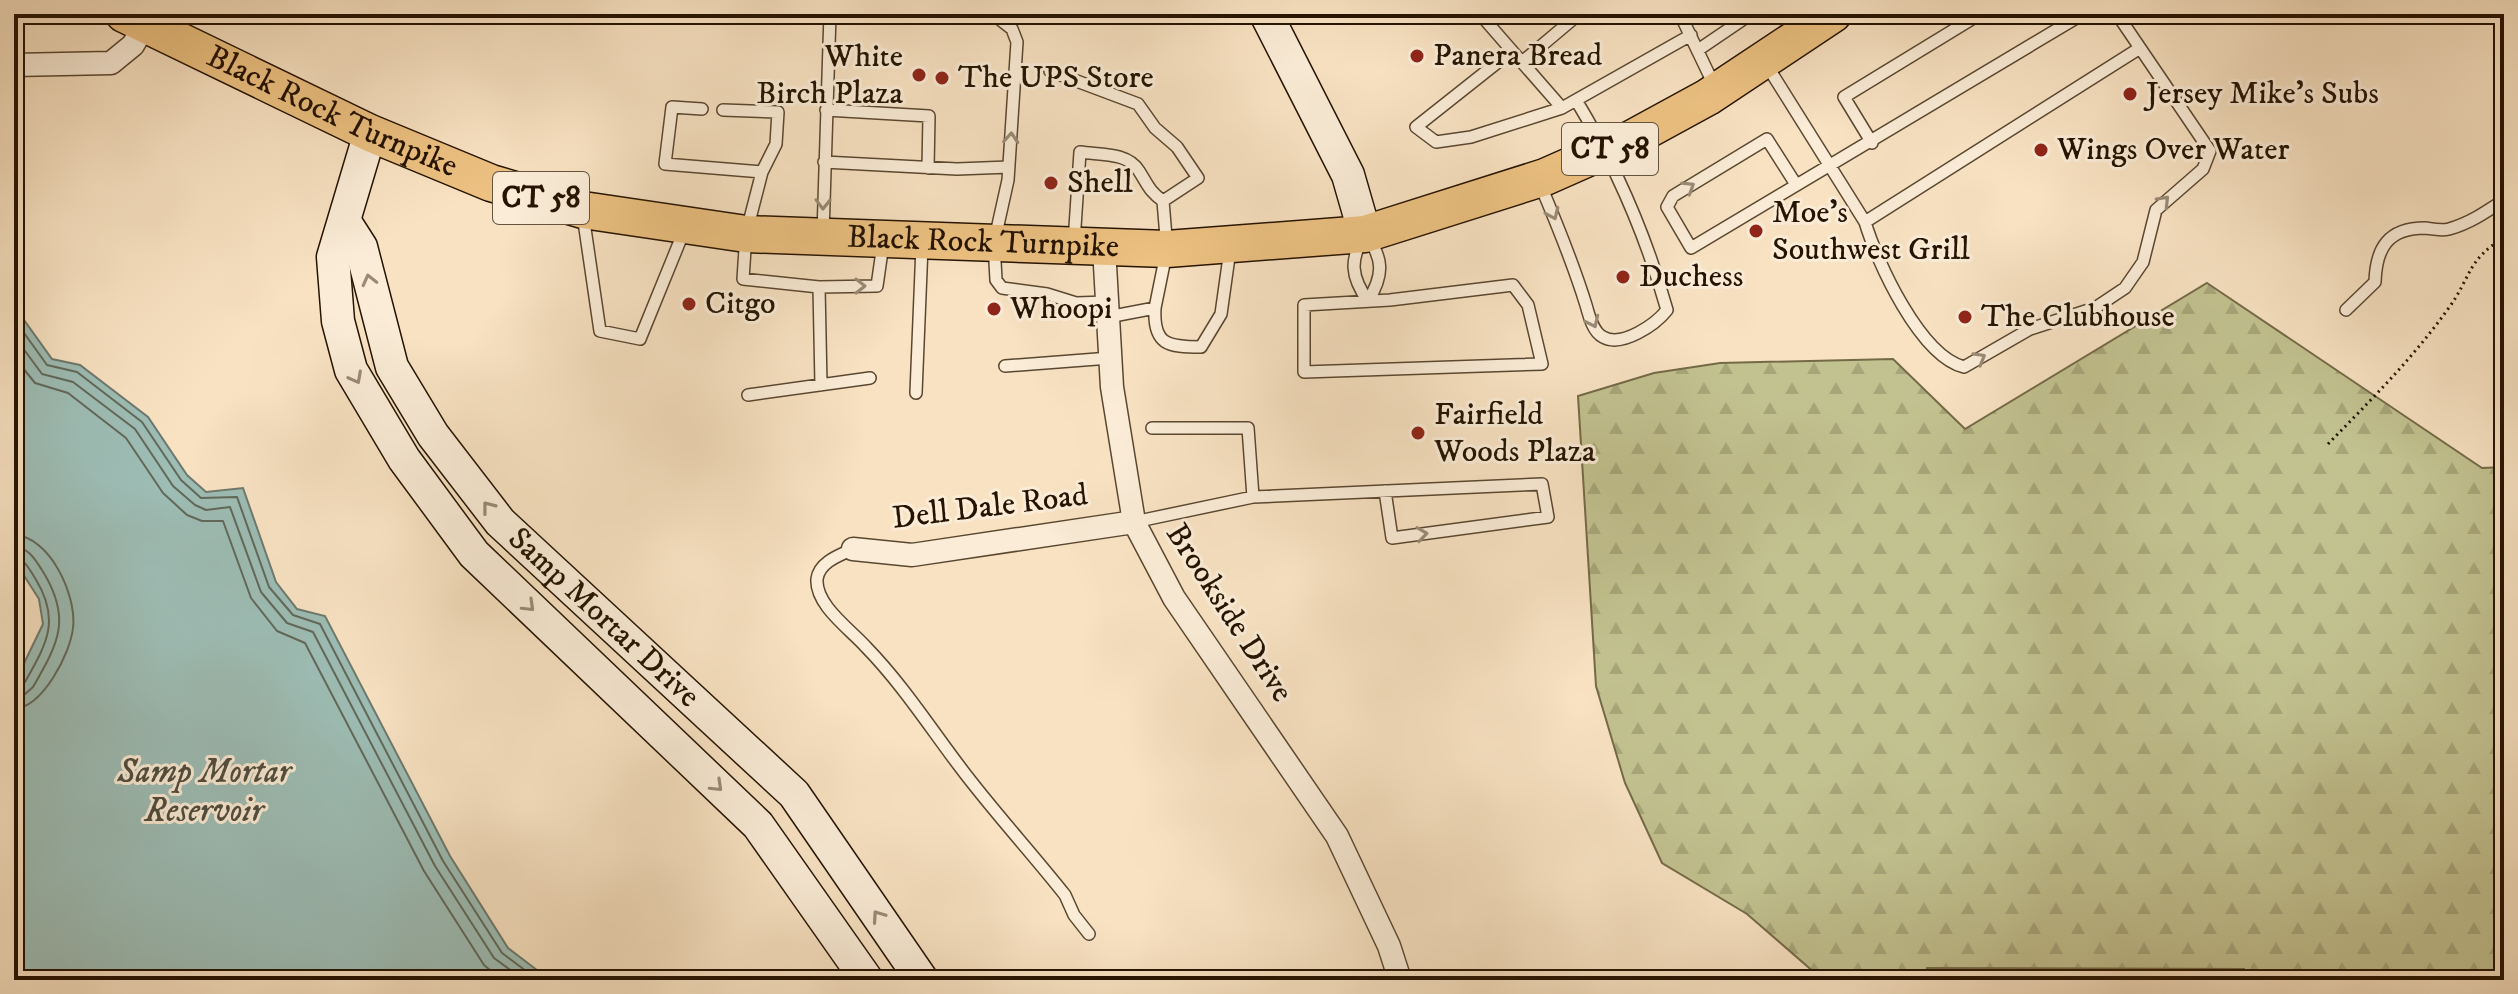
<svg xmlns="http://www.w3.org/2000/svg" width="2518" height="994" font-family="'IM FELL DW Pica',serif">
	<defs>
		<pattern id="forest-firs" width="22" height="20" patternUnits="userSpaceOnUse" patternTransform="scale(2)"><rect width="22" height="20" fill="#c2c290"/><path d="M5 1l3.5 6h-7zM16 11l3.5 6h-7z" fill="#a7a67a"/></pattern>
	</defs>
	<rect width="100%" height="100%" fill="#f8e2c2"/>
	<filter id="stains"><feTurbulence type="fractalNoise" baseFrequency=".0025" numOctaves="4"/><feColorMatrix values="0 0 0 0 .2 0 0 0 0 .09 0 0 0 0 .02 0 0 0 .5 -.17"/></filter>
	<radialGradient id="worn" r=".72"><stop offset=".6" stop-color="#630" stop-opacity="0"/><stop offset="1" stop-color="#630" stop-opacity=".3"/></radialGradient>
	<path fill="url(#forest-firs)" stroke="#746a48" stroke-width="2" d="M2207,283L2482,468L2504,467V980H2247L2244,969L1927,968L1925,980H1823L1747,914L1662,863L1625,783L1596,686L1578,396L1654,373L1720,363L1893,359L1965,429Z"/>
	<path fill="#9dbdb5" stroke="#6d796d" stroke-width="2" d="M14,306L52,359L80,365L148,417L187,475L206,492L243,488L276,582L297,609L325,616L450,856L508,948L550,980H14V684L43,624L39,599L14,560Z"/>
	<g fill="none" stroke-linecap="round" stroke-linejoin="round">
		<path stroke="#61685a" stroke-width="2" d="M14,319L47,365L77,372L142,422L181,480L201,498L237,497L269,587L293,615L320,624L443,861L502,953L538,980
			M14,336L42,374L73,382L135,429L173,486L195,505L206,510L230,507L261,592L287,623L313,632L435,866L494,958L524,980
			M14,357L35,383L68,393L126,438L163,493L187,515L202,521H223L251,598L277,631L305,643L424,871L484,965L502,980
			M14,535C50,536 77,596 73,628C70,654 43,707 14,709
			M14,547C29,548 34,558 42,570C72,618 59,642 33,687L24,695L14,696
			M14,557C25,559 29,569 35,578C61,620 47,643 25,682L14,686"/>
		<defs>
			<path id="service" d="M993,14L1012,29L1017,42L1008,180L994,243L996,280L1002,288L1047,294L1076,303L1107,302
				M1494,14L1486,21L1562,108L1576,100C1616,166 1646,236 1667,310C1656,324 1622,348 1603,337C1593,332 1589,316 1586,305C1573,263 1557,224 1540,184
				M1680,14L1715,87
				M1698,50L1751,14
				M1512,51L1416,127L1436,142L1471,137L1562,108
				M1522,62L1579,14
				M1766,64L1865,222L2140,48
				M1050,71L1138,104L1155,128L1177,147L1198,178L1163,201L1167,249L1155,308L1108,317
				M1576,100L1691,35
				M702,109L672,107L665,164L762,172
				M723,110L778,112L776,144L762,172L746,234L743,279L819,287L877,286L883,244
				M826,110L929,116L928,168
				M1872,143L1844,97L1980,14
				M824,162L957,169L1009,167
				M1795,183L1767,139L1673,196L1667,207L1691,248L2083,14
				M583,215L600,331L640,339L684,231
				M1865,222C1877,262 1920,356 1964,367L2030,329L2095,308L2125,288L2143,262L2156,210L2203,169L2210,151L2117,14
				M823,233L830,14
				M1365,234C1384,258 1384,275 1368,301C1351,277 1349,260 1365,234Z
				M1074,242L1080,152C1100,155 1128,152 1139,171C1148,185 1149,191 1163,201
				M1513,285L1528,305L1542,364L1304,372V305L1390,300Z
				M819,287L821,385
				M1155,308C1153,345 1168,347 1201,347L1221,314L1230,250
				M2346,310L2375,282C2376,248 2388,228 2425,228C2433,229 2441,231 2449,229C2470,223 2486,212 2504,200
				M1005,366L1110,358
				M916,393L922,246
				M748,395L870,378
				M1152,428H1248L1253,497
				M1134,522L1253,497L1542,484L1548,517L1392,538L1385,491
				M853,549C840,555 819,562 817,579C815,605 850,629 866,647C902,684 929,726 960,767C993,811 1031,852 1065,895L1074,915L1089,934"/>
			<path id="minor" d="M14,65L111,63L133,45L145,24
				M1104,248L1112,387L1134,522L1174,598L1337,836L1389,946L1400,980
				M853,549L912,555L1134,522"/>
			<g id="secondary">
				<path d="M1266,14L1348,175L1365,234"/>
				<path d="M370,133L333,257L338,321L351,370L404,459L474,554L758,825L867,980"/>
				<path id="s1" d="M345,222L361,247L392,367L433,435L500,522L794,794L922,980"/>
			</g>
			<g id="primary">
				<path id="s2" d="M124,14L370,133L491,183L583,210L746,234L1167,249L1365,234L1545,177L1631,139L1708,97L1833,14"/>
			</g>
		</defs>
		<use href="#service" stroke="#5a4730" stroke-width="14"/>
		<use href="#minor" stroke="#5a4730" stroke-width="25"/>
		<use href="#secondary" stroke="#251300" stroke-width="35"/>
		<use href="#primary" stroke="#251300" stroke-width="39"/>
		<path stroke="#251300" stroke-width="3" stroke-dasharray="2 4" stroke-linecap="butt" d="M2328,444C2370,401 2413,358 2448,309C2471,278 2467,259 2504,238"/>
		<use href="#service" stroke="#faecd7" stroke-width="11"/>
		<use href="#minor" stroke="#faecd7" stroke-width="22"/>
		<use href="#secondary" stroke="#faecd7" stroke-width="32"/>
		<use href="#primary" stroke="#ecc181" stroke-width="36"/>
	</g>
	<defs><path id="oneway-chevron" d="M-2-3.5L2.5 0L-2 3.5" fill="none" stroke-width="1.6" stroke-linecap="round" stroke-linejoin="round" transform="scale(2)"/></defs>
	<g stroke="#9a8a76">
		<use href="#oneway-chevron" transform="translate(1011 138) rotate(-86)"/>
		<use href="#oneway-chevron" transform="translate(1689 187) rotate(-32)"/>
		<use href="#oneway-chevron" transform="translate(2164 201) rotate(-46)"/>
		<use href="#oneway-chevron" transform="translate(823 204) rotate(91)"/>
		<use href="#oneway-chevron" transform="translate(1553 214) rotate(66)"/>
		<use href="#oneway-chevron" transform="translate(369 280) rotate(-104)"/>
		<use href="#oneway-chevron" transform="translate(860 286) rotate(-1)"/>
		<use href="#oneway-chevron" transform="translate(1593 322) rotate(65)"/>
		<use href="#oneway-chevron" transform="translate(1980 358) rotate(-30)"/>
		<use href="#oneway-chevron" transform="translate(356 378) rotate(62)"/>
		<use href="#oneway-chevron" transform="translate(488 507) rotate(-128)"/>
		<use href="#oneway-chevron" transform="translate(1422 534) rotate(-8)"/>
		<use href="#oneway-chevron" transform="translate(529 606) rotate(44)"/>
		<use href="#oneway-chevron" transform="translate(717 786) rotate(44)"/>
		<use href="#oneway-chevron" transform="translate(878 916) rotate(-125)"/>
	</g>
	<g fill="#8f2418" stroke="#faecd7" stroke-width="3">
		<circle cx="1417" cy="56" r="8"/>
		<circle cx="919" cy="75" r="8"/>
		<circle cx="942" cy="78" r="8"/>
		<circle cx="2130" cy="94" r="8"/>
		<circle cx="2041" cy="150" r="8"/>
		<circle cx="1051" cy="183" r="8"/>
		<circle cx="1756" cy="231" r="8"/>
		<circle cx="1623" cy="277" r="8"/>
		<circle cx="689" cy="304" r="8"/>
		<circle cx="994" cy="309" r="8"/>
		<circle cx="1965" cy="317" r="8"/>
		<circle cx="1418" cy="433" r="8"/>
	</g>
	<g text-anchor="middle" dominant-baseline="central" stroke-width="6" stroke-linejoin="round" paint-order="stroke">
		<g fill="#faecd7" stroke="#655440" stroke-width="2">
			<rect x="1562" y="123" width="96" height="52" rx="6"/>
			<rect x="493" y="172" width="96" height="52" rx="6"/>
		</g>
		<g font-size="30" font-weight="bold" fill="#251300">
			<text x="1610" y="149">CT 58</text>
			<text x="541" y="198">CT 58</text>
		</g>
		<g font-size="32" fill="#251300" stroke="#faecd7" text-anchor="start">
			<text x="1433" y="56">Panera Bread</text>
			<text x="903" y="57" text-anchor="end">White<tspan x="903" dy="37">Birch Plaza</tspan></text>
			<text x="958" y="78">The UPS Store</text>
			<text x="2146" y="94">Jersey Mike's Subs</text>
			<text x="2057" y="150">Wings Over Water</text>
			<text x="1067" y="183">Shell</text>
			<text x="1772" y="213">Moe's<tspan x="1772" dy="37">Southwest Grill</tspan></text>
			<text x="1639" y="277">Duchess</text>
			<text x="705" y="304">Citgo</text>
			<text x="1010" y="309">Whoopi</text>
			<text x="1981" y="317">The Clubhouse</text>
			<text x="1434" y="415">Fairfield<tspan x="1434" dy="37">Woods Plaza</tspan></text>
		</g>
		<g font-size="32" fill="#251300" stroke="#faecd7">
			<text stroke="none"><textPath href="#s2" startOffset="230">Black Rock Turnpike</textPath></text>
			<text stroke="none"><textPath href="#s2" startOffset="902">Black Rock Turnpike</textPath></text>
			<text transform="translate(990 507) rotate(-7)">Dell Dale Road</text>
			<text transform="translate(1229 613) rotate(57)">Brookside Drive</text>
			<text stroke="none"><textPath href="#s1" startOffset="484">Samp Mortar Drive</textPath></text>
		</g>
		<g font-size="34" font-style="italic" fill="#4f4e3f" stroke="#faecd7">
			<text x="204" y="772">Samp Mortar<tspan x="204" dy="39">Reservoir</tspan></text>
		</g>
	</g>
	<rect width="2518" height="994" fill="none" stroke="#f8e2c2" stroke-width="48"/>
	<rect x="16" y="16" width="2486" height="962" fill="none" stroke="#251300" stroke-width="4"/>
	<rect x="24" y="24" width="2470" height="946" fill="none" stroke="#251300" stroke-width="2"/>
	<rect width="100%" height="100%" filter="url(#stains)"/>
	<rect width="100%" height="100%" fill="url(#worn)"/>
</svg>
